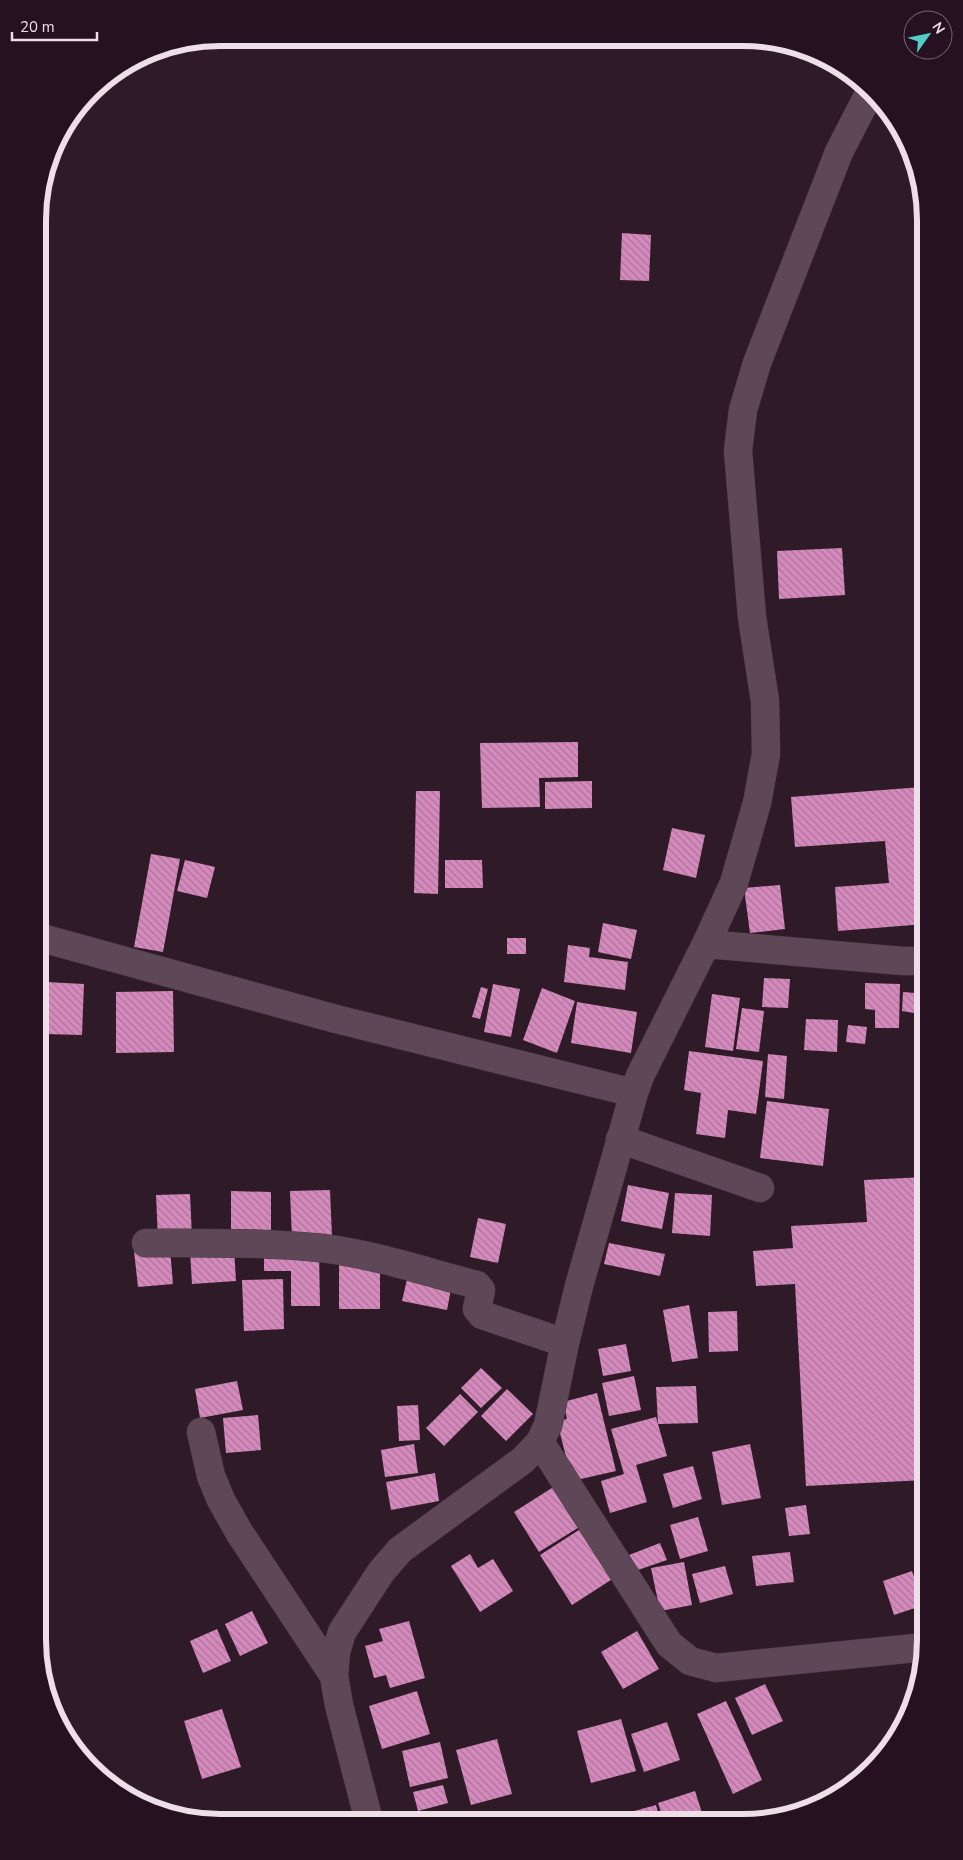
<svg xmlns="http://www.w3.org/2000/svg" width="963" height="1860" font-family="'Nunito Sans',sans-serif">
	<defs>
		<pattern id="building-back-hatch" width="6" height="6" patternUnits="userSpaceOnUse" patternTransform="scale(1.25)"><rect width="6" height="6" fill="#d589bc"/><path d="M-1 5l2 2M0 0l6 6M5-1l2 2" fill="none" stroke="#aa7498"/></pattern>
	</defs>
	<rect width="100%" height="100%" fill="#2f1b28"/>
	<path fill="url(#building-back-hatch)" d="M622,233L651,235L649,281L620,280Z
		M842,548L845,595L779,599L777,551Z
		M578,742V777L539,778L540,807L482,808L480,743Z
		M592,781V808L545,809V782Z
		M922,787L925,831V924L838,931L835,887L889,883L885,841L795,847L791,797Z
		M416,791H440L438,894L414,893Z
		M672,828L705,835L696,878L663,870Z
		M151,854L180,859L163,952L134,947Z
		M185,860L215,867L207,898L177,891Z
		M445,860H482L483,888H445Z
		M780,885L785,929L750,933L744,888Z
		M603,923L637,930L631,959L598,952Z
		M507,938H526V954H507Z
		M568,945L590,948L589,957L628,962L625,990L564,982Z
		M764,978L790,979L788,1008L762,1007Z
		M46,982L84,984L82,1035L45,1034Z
		M865,983L900,984L899,1028H875V1010L865,1009Z
		M493,984L520,989L511,1037L484,1032Z
		M481,987L488,989L480,1019L472,1017Z
		M542,988L575,1001L557,1053L523,1040Z
		M173,991L174,1052L116,1053V992Z
		M918,991L925,992V1013L915,1012Z
		M903,992L915,993L914,1013L902,1011Z
		M712,994L740,998L733,1051L705,1047Z
		M577,1002L637,1012L631,1053L571,1043Z
		M742,1008L764,1011L759,1052L736,1049Z
		M806,1019L838,1020L837,1052L804,1050Z
		M848,1025L867,1027L865,1044L846,1042Z
		M689,1051L763,1061L756,1114L728,1110L725,1138L696,1134L701,1093L684,1090Z
		M768,1054L787,1056L784,1099L765,1097Z
		M767,1101L829,1109L823,1166L760,1158Z
		M925,1177V1480L806,1486L795,1284L756,1286L753,1251L793,1248L791,1226L867,1222L864,1180Z
		M628,1185L669,1193L662,1229L621,1221Z
		M330,1190L332,1237L292,1239L290,1191Z
		M231,1191L271,1192V1237L231,1238Z
		M675,1193L712,1195L710,1236L672,1233Z
		M190,1194L192,1237L158,1239L156,1195Z
		M478,1218L506,1224L498,1263L470,1257Z
		M609,1243L665,1254L660,1276L604,1264Z
		M170,1248L173,1284L138,1287L134,1251Z
		M234,1248L236,1281L192,1284L190,1250Z
		M319,1250L320,1306H291V1271H264V1251Z
		M339,1261H380V1309H339Z
		M408,1275L452,1284L447,1310L402,1301Z
		M283,1279L284,1329L244,1331L242,1280Z
		M689,1305L698,1358L672,1362L663,1310Z
		M737,1311L738,1351L709,1352L708,1312Z
		M626,1344L631,1371L603,1376L598,1349Z
		M481,1368L502,1388L481,1408L461,1388Z
		M634,1376L641,1410L609,1416L602,1383Z
		M237,1381L243,1410L200,1418L195,1389Z
		M696,1386L698,1423L658,1424L656,1387Z
		M507,1389L533,1414L506,1441L481,1416Z
		M597,1393L616,1471L572,1481L557,1421L567,1419L563,1402Z
		M460,1394L478,1412L444,1446L426,1428Z
		M418,1405L420,1440L399,1441L397,1406Z
		M258,1415L261,1450L226,1453L223,1418Z
		M656,1417L667,1456L636,1465L647,1502L610,1513L601,1481L624,1474L611,1429Z
		M414,1444L418,1473L385,1477L381,1450Z
		M750,1444L761,1498L722,1505L712,1452Z
		M693,1466L702,1499L673,1508L663,1474Z
		M435,1473L439,1501L391,1510L386,1482Z
		M555,1486L581,1526L539,1552L514,1512Z
		M806,1505L810,1534L789,1536L785,1508Z
		M698,1517L708,1551L680,1559L670,1525Z
		M582,1528L614,1578L572,1605L540,1555Z
		M660,1543L667,1560L635,1571L629,1555Z
		M790,1552L794,1582L756,1586L752,1556Z
		M470,1554L478,1568L493,1559L513,1591L480,1612L451,1566Z
		M684,1562L692,1605L660,1611L651,1568Z
		M725,1566L733,1594L700,1603L692,1574Z
		M912,1571L924,1605L894,1615L883,1581Z
		M252,1611L268,1643L240,1656L225,1624Z
		M409,1621L425,1678L390,1688L386,1675L374,1678L365,1646L383,1641L379,1629Z
		M217,1629L231,1661L203,1673L190,1641Z
		M637,1631L659,1669L623,1689L601,1652Z
		M765,1684L783,1721L752,1735L735,1698Z
		M417,1691L430,1734L382,1749L369,1706Z
		M726,1701L762,1780L733,1794L697,1714Z
		M222,1709L241,1767L202,1779L184,1721Z
		M621,1719L636,1771L591,1783L577,1731Z
		M667,1722L680,1760L644,1772L631,1734Z
		M497,1739L512,1794L471,1805L456,1750Z
		M440,1742L448,1778L410,1787L402,1751Z
		M443,1785L448,1803L418,1811L413,1792Z
		M695,1791L705,1822H664L658,1803Z
		M656,1805L661,1822H630L627,1813Z"/>
	<g fill="none" stroke-linecap="round" stroke-linejoin="round">
		<defs>
			<path id="minor" d="M38,937L336,1019L634,1093L640,1076L706,944L734,883L757,803L766,754L765,701L752,617L738,451L743,410L757,363L839,152L870,92
				M706,944L903,961H925
				M620,1139L760,1188
				M146,1243C204,1243 263,1242 321,1248C374,1254 426,1272 477,1285L481,1290L477,1309L482,1315L565,1343
				M201,1432L211,1476L221,1500L239,1532L334,1676
				M540,1442L669,1644L690,1661L716,1668L925,1647
				M369,1821L339,1705L334,1676L336,1652L342,1632L381,1572L400,1550L523,1460L540,1442L548,1425L565,1343L579,1286L634,1093"/>
		</defs>
		<use href="#minor" stroke="#4a3944" stroke-width="29"/>
		<use href="#minor" stroke="#5e4756" stroke-width="28"/>
	</g>
	<path d="M0 0H963V1860H0ZM220 46H743A174 174 0 0 1 917 220V1640A174 174 0 0 1 743 1814H220A174 174 0 0 1 46 1640V220A174 174 0 0 1 220 46Z" fill="#25111f" fill-rule="evenodd"/>
	<path fill="none" stroke="#eddee7" stroke-width="6" d="M220 46H743A174 174 0 0 1 917 220V1640A174 174 0 0 1 743 1814H220A174 174 0 0 1 46 1640V220A174 174 0 0 1 220 46Z"/>
	<g transform="translate(928 35) rotate(57)"><circle r="24" fill="#25111f" stroke="#75636f"/>
	<path d="M0-4L9 19L0 12L-9 19Z" fill="#54cdc6"/>
	<text y="-8" font-size="14" font-weight="bold" text-anchor="middle" fill="#eddee7">N</text>
	</g>
	<path d="M12 32v8h85v-8" fill="none" stroke="#eddee7" stroke-width="2.5"/>
	<text x="20" y="32" font-size="15" fill="#eddee7" stroke="#25111f" stroke-width="4" paint-order="stroke">20 m</text>
</svg>
